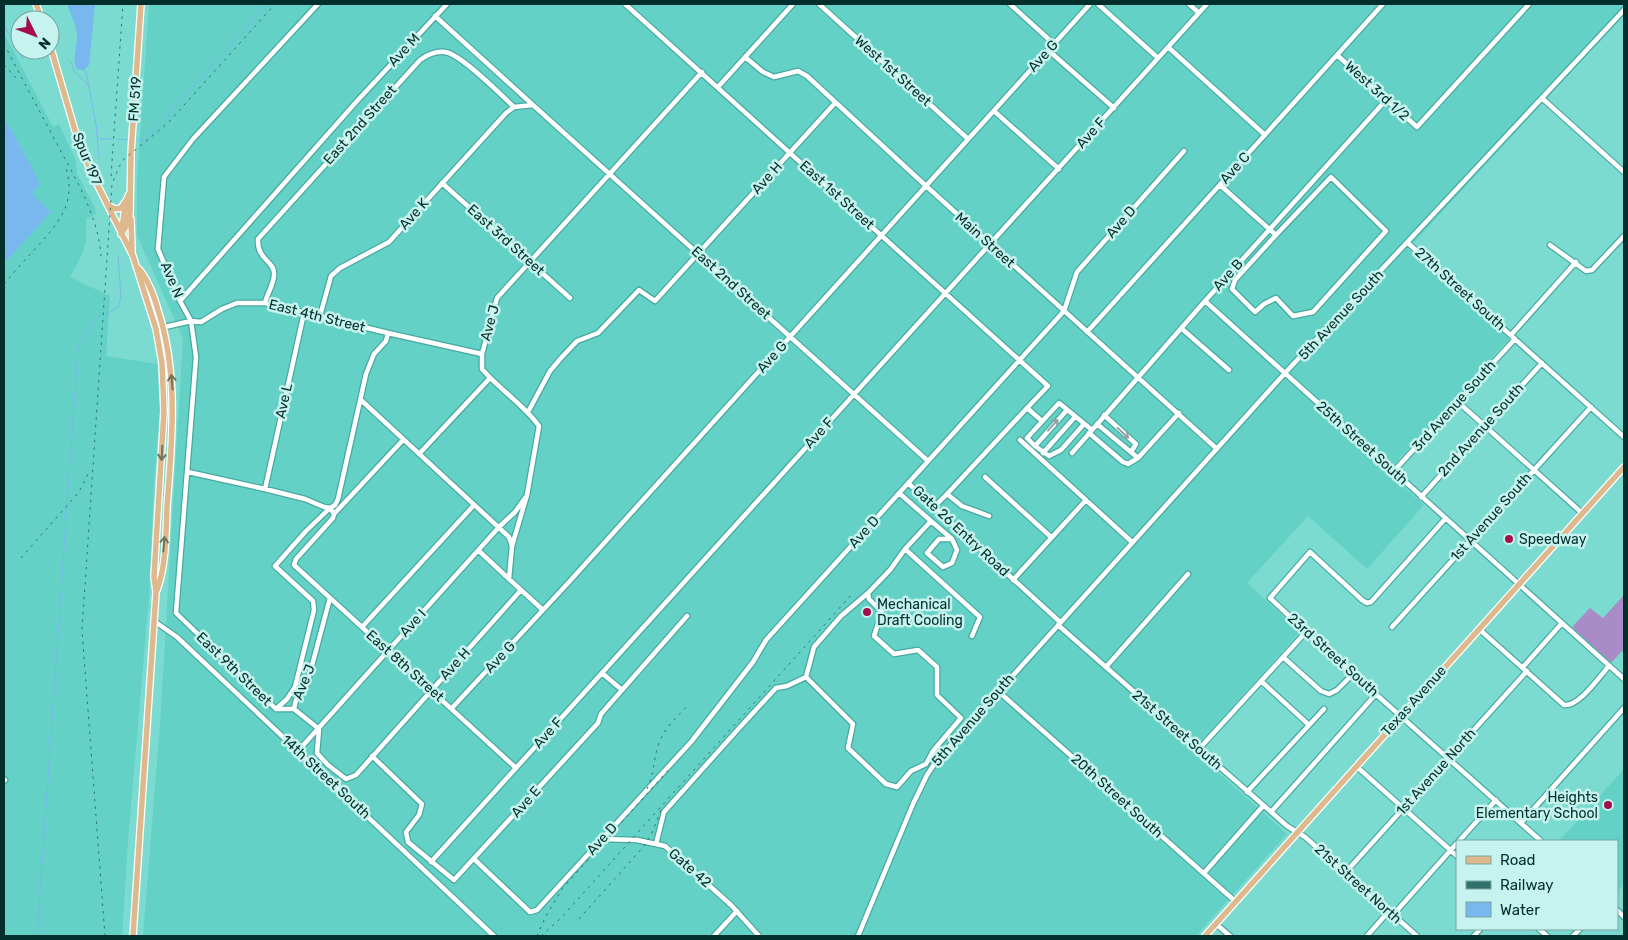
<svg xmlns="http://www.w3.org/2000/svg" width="1628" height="940" font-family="Rubik,sans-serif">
	<rect width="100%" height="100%" fill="#7bdbd1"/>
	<path fill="#63d1c6" d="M149,4H1624V15L1408,249L1509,339L1387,472L1424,505L1367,569L1308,516L1247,583L1300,632L1193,750L1287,834L1196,936H143L160,724L183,338L137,236V181Z
		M4,33L53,127L59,124L76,161L77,174L95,208L96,214L86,219V242L83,252L70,277L110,296L106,356L157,364L160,411L154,483L149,598L128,840L122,936H4V264L51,212L32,194L40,184L13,132L4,120Z
		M1624,769V884L1617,892V841H1559Z"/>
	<path fill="#a98bc7" d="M1624,595V649L1611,663L1574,629L1573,626L1590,608L1603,618Z"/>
	<path fill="#79b7ef" d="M67,4H95L89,65L84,70L77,69C71,56 78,49 77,34C76,24 70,13 67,4Z
		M4,120L13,132L40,184L32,194L51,212L4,264Z"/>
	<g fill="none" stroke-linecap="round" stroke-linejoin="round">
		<path stroke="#79b7ef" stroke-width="1" d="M4,25L23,59
			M69,61L71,62L74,71L88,85
			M84,70L86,72L96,124L99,158
			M99,139H111
			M117,139L126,140
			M138,140L145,139L148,136L268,4
			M105,315L118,307L121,297L118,256
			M37,936L78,348L93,322L99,316"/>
		<defs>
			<path id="minor" d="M318,4L193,139L164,177L158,249L180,301L191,321L196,357L176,613L276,709H294L319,729L317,753L328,765L346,779L356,775L521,590
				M625,4L1048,386L1027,408L1042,421
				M819,4L967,138
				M1010,4L1054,44
				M1098,4L1158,58
				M1189,4L1199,13
				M435,16L533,105
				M1168,47L1265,135
				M1048,50L1114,108
				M1337,55L1417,127L1529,4
				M745,57L763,72L774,77L798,71L807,76L925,185L1217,449
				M718,87L793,4
				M1543,99L1624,172
				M994,111L1059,169
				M442,183L570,298
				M1220,185L1276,235L1331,177L1386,231L1313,312L1293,316L1276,298L1264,304L1255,312L1232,289L1235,280L1276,235
				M1408,243L1624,437
				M1550,245L1586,271L1592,270L1624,236
				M180,301L357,101L447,4
				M1205,301L1624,679
				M265,303C267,293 275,283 274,273C274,261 257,260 258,239L420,60C428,54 435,51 445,52C461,54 501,95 514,107L533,105L928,461
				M320,316L331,276L340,268L389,242L506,113L514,107
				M1181,328L1229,370
				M156,329L191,321L201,322L222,309L237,303H265L388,333L482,354
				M1087,332L1383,4
				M1511,335L1576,262
				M361,400L509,537L512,546
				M1458,402L1582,513
				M1067,410L1035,446L1027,438L1059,403L1092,430
				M528,412L550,371L561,358L577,341L598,333L639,290L655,301L835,103
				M1104,415L1136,444L1131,452
				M1097,424L1138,458L1179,413
				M1089,433L1123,462L1128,464L1138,458
				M1020,440L1132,542
				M1035,446L1049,456L1061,450L1084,424
				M1043,453L1075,417
				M1072,453L1205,301L1386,100
				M419,454L490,378
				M188,472L265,489L305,499L324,507L330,508L335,505L338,499L366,374L374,354L386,341L388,333
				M1393,472L1515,339
				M985,477L1051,537
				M908,483L1060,622
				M265,489L304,313
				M899,493L931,521L905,549L980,617L972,636
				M1421,497L1542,363
				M934,507L947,494
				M334,514L333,518L296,559L294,565L516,768
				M989,516L962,506L947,494L1027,408
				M1445,519L1371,602L1367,603L1362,600L1310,552L1270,598L1306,632L1541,841
				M931,521L952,539L957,550L952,563L943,567L927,553L939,539H952
				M479,551L509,579
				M1013,580L1086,500
				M868,593L841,616L814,647L806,677L853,724L848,748L886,784L897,787L911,771L926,764L933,751L961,718L937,695V667L918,650L894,654L874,636L882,612L869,599L868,593L890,570L905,549
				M543,610L509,579L512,546L527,495L539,426C523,404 500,390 482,369V354L497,298L702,72
				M154,621L177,637L494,936
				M1058,625L1287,826L1305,837L1417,936
				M362,627L474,505
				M1392,627L1591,407
				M1479,629L1564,705C1579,707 1599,677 1609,666
				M1283,657L1321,691L1329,694L1337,690L1353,674
				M1106,667L1188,574
				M1523,667L1562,623
				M602,673L622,690
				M1261,681L1309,725
				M998,691L1236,902
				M452,708L569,582L1090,4
				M276,709L287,699L295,687L314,610L313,601L275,566L306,531L330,508L334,514L403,440
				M294,709L296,700L307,684L330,598
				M1199,749L1306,632
				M298,751L499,527L515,512L525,498
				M372,756L422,804L419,815L406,832L408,842L454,880L598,723L601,714L687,616
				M1356,766L1457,856
				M4,779L5,780
				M1247,792L1324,709
				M1271,812L1376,694
				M1521,823L1624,708
				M602,839L637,840L665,846L731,905L759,936
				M1459,841L1496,800
				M656,844L664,812L741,726L776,688L787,686L806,677
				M474,859L530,912L537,910L691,742L753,662L766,640L1064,311L1077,272L1184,151
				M431,862L1207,4
				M1204,873L1263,806
				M1345,873L1527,671
				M1617,910L1624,917
				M1393,915L1457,843
				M1216,924L1230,936
				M1539,929L1547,936
				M714,936L737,911
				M858,936L913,804L927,775L937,760L1285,373L1624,10
				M1367,936L1389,911
				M1474,936L1480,929
				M1573,936L1580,929"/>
			<path id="major" d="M36,4L42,20
				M50,45L76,134L91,172L133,256L156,329L162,363L164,411L154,577L156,592L133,936
				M107,204C112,208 115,210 121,208L125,202
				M131,219L132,252
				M121,234L127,225L130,214L131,153L141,4
				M121,234L126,201L129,194
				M139,269C149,281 154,296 158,310C179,375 172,441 167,507C166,533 166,567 157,590
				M1205,936L1624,467"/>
		</defs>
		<use href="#minor" stroke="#47a9a0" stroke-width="7"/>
		<use href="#major" stroke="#fff" stroke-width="8"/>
		<use href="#minor" stroke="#fff" stroke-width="4.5"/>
		<use href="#major" stroke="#dfb98e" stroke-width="5.5"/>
		<path stroke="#31726c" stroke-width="1" stroke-dasharray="2.5 5" stroke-linecap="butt" d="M4,44C21,77 39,110 56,142C75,178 98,215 101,256
			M4,65L19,81
			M111,176L123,4
			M4,284C14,272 24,261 35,249C57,225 77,204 66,168
			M21,558L79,492L88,474
			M647,789C655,772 653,759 659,743C665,727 678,716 689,704
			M579,919L644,846L652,833L661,810
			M105,936L82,630L112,184L119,167L123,160L167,124L275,4
			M537,936L545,918L562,889L671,767
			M541,936L561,918L853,593"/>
	</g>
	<defs><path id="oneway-shaft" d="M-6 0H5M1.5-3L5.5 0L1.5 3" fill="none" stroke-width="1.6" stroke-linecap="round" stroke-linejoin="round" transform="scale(1.25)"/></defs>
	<g stroke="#70745c">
		<use href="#oneway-shaft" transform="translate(172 382) rotate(-95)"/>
		<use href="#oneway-shaft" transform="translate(162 453) rotate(93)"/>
		<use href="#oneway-shaft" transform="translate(164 544) rotate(-85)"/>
	</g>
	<g stroke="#8da1a0">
		<use href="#oneway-shaft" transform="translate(1053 425) rotate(-48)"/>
		<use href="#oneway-shaft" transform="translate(1123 433) rotate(43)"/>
	</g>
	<g fill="#a40d49" stroke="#c6f3ed" stroke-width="2">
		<circle cx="1509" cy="539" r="5"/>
		<circle cx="867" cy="612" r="5"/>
		<circle cx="1608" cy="805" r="5"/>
	</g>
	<g text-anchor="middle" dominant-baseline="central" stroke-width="5" stroke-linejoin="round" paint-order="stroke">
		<g font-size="14" fill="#022f2b" stroke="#c6f3ed">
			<text transform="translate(404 50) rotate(-47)">Ave M</text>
			<text transform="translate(1043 56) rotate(-48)">Ave G</text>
			<text transform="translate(893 71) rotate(42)">West 1st Street</text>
			<text transform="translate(1377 91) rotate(42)">West 3rd 1/2</text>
			<text transform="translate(135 99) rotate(-86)">FM 519</text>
			<text transform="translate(360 125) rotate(-48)">East 2nd Street</text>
			<text transform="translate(1091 133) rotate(-48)">Ave F</text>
			<text transform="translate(87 159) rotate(68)">Spur 197</text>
			<text transform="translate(1235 168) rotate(-48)">Ave C</text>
			<text transform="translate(767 178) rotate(-48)">Ave H</text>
			<text transform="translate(837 195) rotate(42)">East 1st Street</text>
			<text transform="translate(414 214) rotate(-48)">Ave K</text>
			<text transform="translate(1121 222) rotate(-49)">Ave D</text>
			<text transform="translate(506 240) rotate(42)">East 3rd Street</text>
			<text transform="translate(985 240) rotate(42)">Main Street</text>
			<text transform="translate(1228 275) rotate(-48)">Ave B</text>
			<text transform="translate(172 280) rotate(67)">Ave N</text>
			<text transform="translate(731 283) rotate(42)">East 2nd Street</text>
			<text transform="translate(1460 289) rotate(42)">27th Street South</text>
			<text transform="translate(1341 315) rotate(-47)">5th Avenue South</text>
			<text transform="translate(317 316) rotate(14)">East 4th Street</text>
			<text transform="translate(490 323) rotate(-75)">Ave J</text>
			<text transform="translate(772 357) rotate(-48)">Ave G</text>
			<text transform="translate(284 401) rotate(-77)">Ave L</text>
			<text transform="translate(1454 406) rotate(-48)">3rd Avenue South</text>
			<text transform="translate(1481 430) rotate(-48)">2nd Avenue South</text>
			<text transform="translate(819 433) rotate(-48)">Ave F</text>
			<text transform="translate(1362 443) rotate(42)">25th Street South</text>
			<text transform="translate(1491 517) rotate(-48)">1st Avenue South</text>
			<text transform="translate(961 531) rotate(43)">Gate 26 Entry Road</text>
			<text transform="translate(864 532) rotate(-48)">Ave D</text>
			<text transform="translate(413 623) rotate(-48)">Ave I</text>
			<text transform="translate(1333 655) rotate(42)">23rd Street South</text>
			<text transform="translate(500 657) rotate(-47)">Ave G</text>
			<text transform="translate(455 664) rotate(-48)">Ave H</text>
			<text transform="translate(405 666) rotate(42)">East 8th Street</text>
			<text transform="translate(234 669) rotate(44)">East 9th Street</text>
			<text transform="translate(304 682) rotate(-68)">Ave J</text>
			<text transform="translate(1414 701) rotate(-48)">Texas Avenue</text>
			<text transform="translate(973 720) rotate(-49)">5th Avenue South</text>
			<text transform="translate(1177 730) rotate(41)">21st Street South</text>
			<text transform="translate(548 733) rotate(-48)">Ave F</text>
			<text transform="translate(1436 772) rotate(-48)">1st Avenue North</text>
			<text transform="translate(326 777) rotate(43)">14th Street South</text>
			<text transform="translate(1117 796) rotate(42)">20th Street South</text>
			<text transform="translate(526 802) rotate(-48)">Ave E</text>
			<text transform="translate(602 839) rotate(-48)">Ave D</text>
			<text transform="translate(690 868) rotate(41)">Gate 42</text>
			<text transform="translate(1358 884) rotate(42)">21st Street North</text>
		</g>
		<g font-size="14" fill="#022f2b" stroke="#c6f3ed" text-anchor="start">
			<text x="1519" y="539">Speedway</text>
			<text x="877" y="604">Mechanical<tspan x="877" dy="16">Draft Cooling</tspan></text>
			<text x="1598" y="797" text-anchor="end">Heights<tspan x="1598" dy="16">Elementary School</tspan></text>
		</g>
	</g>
	<rect width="1628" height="940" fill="none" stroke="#022f2b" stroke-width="10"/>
	<rect x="1456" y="840" width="162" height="90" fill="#c6f3ed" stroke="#78a59f"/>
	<rect x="1466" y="856" width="25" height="8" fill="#dfb98e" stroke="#78a59f"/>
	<text x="1500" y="865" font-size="15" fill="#022f2b">Road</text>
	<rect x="1466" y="881" width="25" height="8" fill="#31726c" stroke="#78a59f"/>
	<text x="1500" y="890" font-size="15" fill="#022f2b">Railway</text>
	<rect x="1466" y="902" width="25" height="15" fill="#79b7ef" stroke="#78a59f"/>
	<text x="1500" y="915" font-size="15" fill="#022f2b">Water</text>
	<g transform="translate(35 35) rotate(132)"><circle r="24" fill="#c6f3ed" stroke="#78a59f"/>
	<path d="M0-4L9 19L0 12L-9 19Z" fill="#a40d49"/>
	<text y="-8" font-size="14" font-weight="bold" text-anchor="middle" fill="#022f2b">N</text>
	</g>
</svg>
